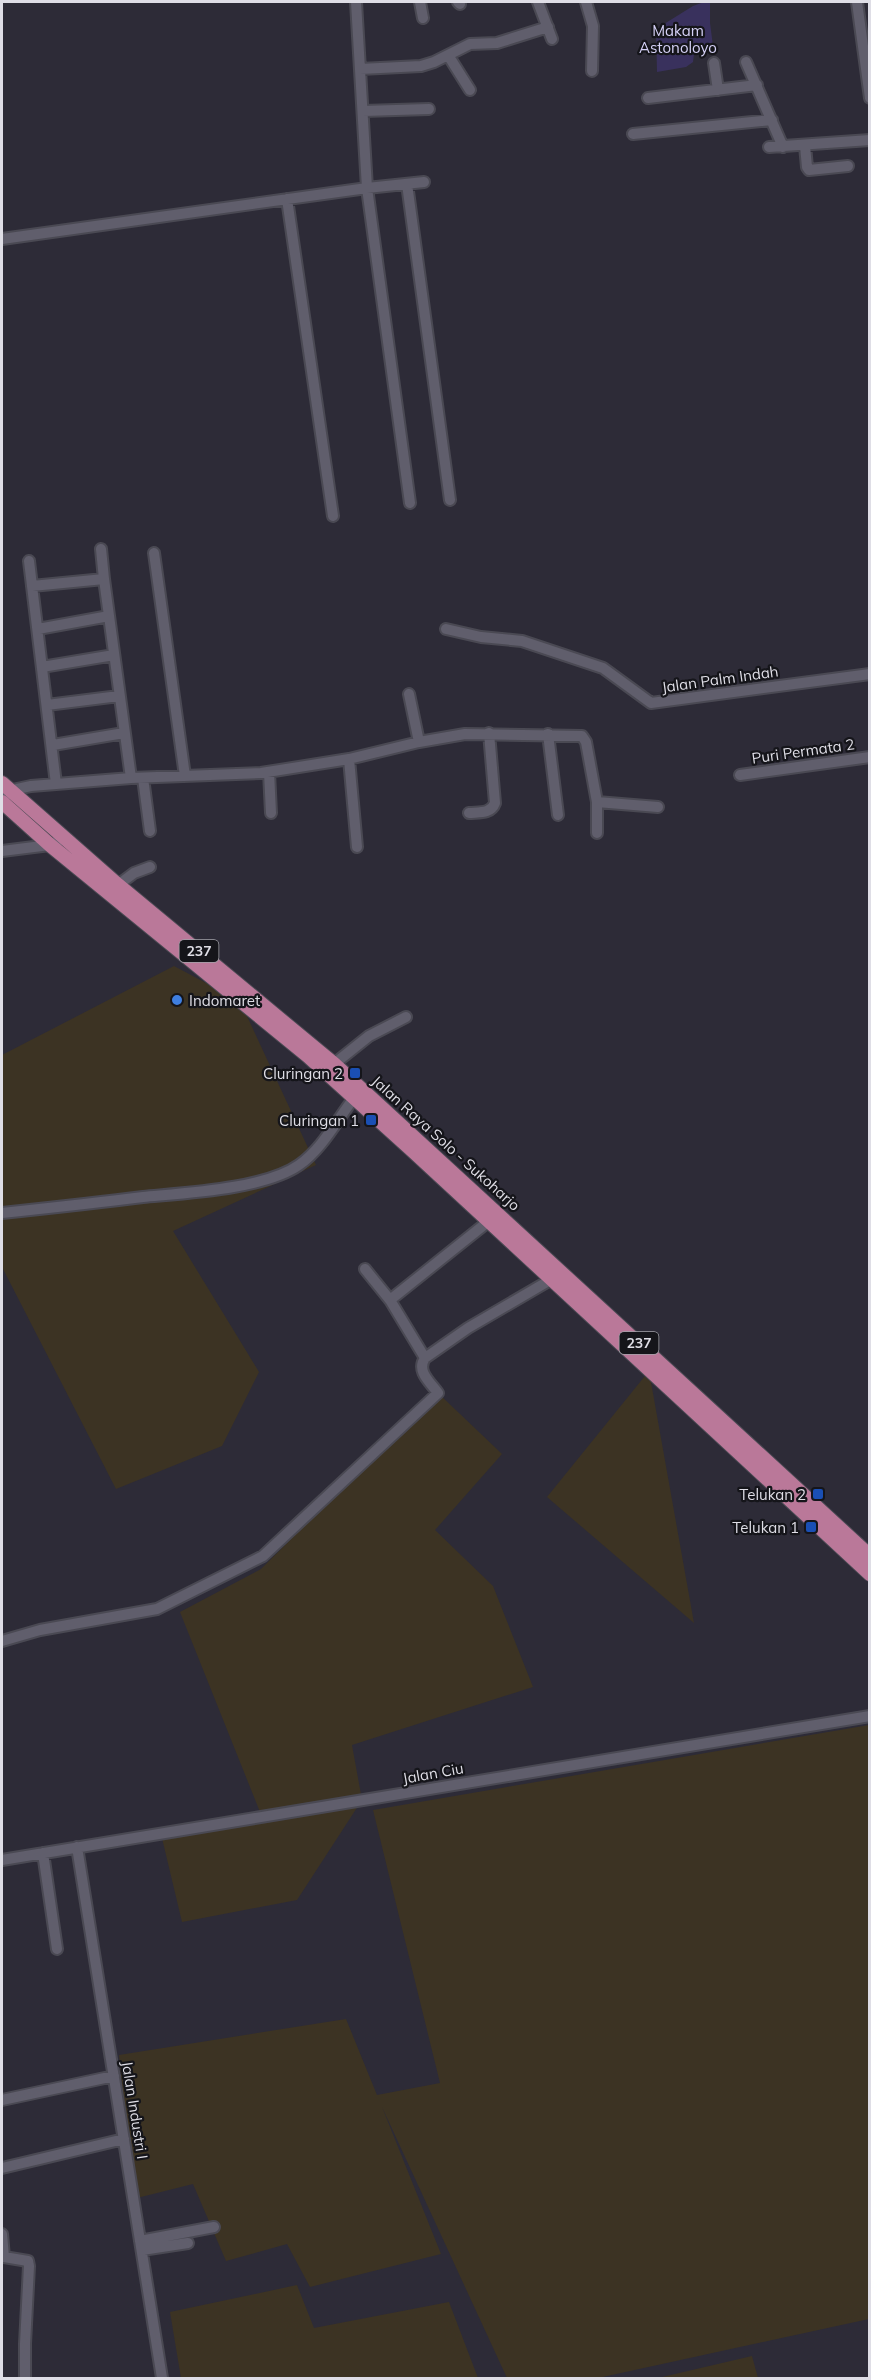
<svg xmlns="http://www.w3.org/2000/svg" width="871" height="2380" font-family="Mulish,sans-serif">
	<rect width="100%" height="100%" fill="#2d2b37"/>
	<path fill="#3c3323" d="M174,966L240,1001L316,1165L173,1231L259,1372L222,1446L116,1489L2,1267V1055Z
		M649,1371L694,1623L547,1497Z
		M438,1393L502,1454L435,1530L493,1586L533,1687L352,1745L362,1800L297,1900L182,1922L161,1834L262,1817L180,1612L261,1569Z
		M869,1725V2319L598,2378H507L382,2107L441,2254L310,2287L287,2244L226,2261L193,2184L133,2199L119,2055L346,2019L377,2095L440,2083L373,1810Z
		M297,2285L314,2328L449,2302L478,2378H181L170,2312Z
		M752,2356L758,2378H658Z"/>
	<path fill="#39315d" d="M704,2H710V23L713,46L694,54L693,62L686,67L657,72L656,29L693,6Z"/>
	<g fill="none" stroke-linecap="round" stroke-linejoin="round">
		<defs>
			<path id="minor" d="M356,2L367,188L410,503
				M420,2L423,18
				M458,2L460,4
				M538,2L552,39
				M586,2L593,26L592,71
				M857,2L870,98
				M448,55L470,90
				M746,62L783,147
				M714,63L718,90
				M360,69L421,66L434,62L470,44L497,43L548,27
				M648,98L757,85
				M363,111L429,109
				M633,134L772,120
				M805,146L807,167L809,170L848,166
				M769,147L870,140
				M407,184L450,500
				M287,199L333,516
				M2,239L367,188L424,182
				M101,549L104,579
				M154,553L185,776
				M29,561L56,784
				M32,586L104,579L131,778
				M38,629L109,616
				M446,629L481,637L522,641L603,668L651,703L870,674
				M42,667L114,655
				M409,694L419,742
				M47,705L119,696
				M548,734L558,815
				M53,745L124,733
				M349,759L357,847
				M269,772L271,813
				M740,775L870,757
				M143,778L150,831
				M7,795L17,789L31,786L131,778L261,773L349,759L419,742L465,734L582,736L586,742L597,802V833
				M597,802L658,807
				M469,813C479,812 491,814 495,803L489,733
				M2,851L50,845L63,838
				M118,885L134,873L150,867
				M334,1064L369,1036L406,1017
				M2,1213C49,1208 96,1203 143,1197C185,1193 265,1189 299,1165C322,1149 337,1120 354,1098
				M365,1269L390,1300L425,1358
				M390,1300L489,1221
				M2,1641L40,1630L157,1609L263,1556L438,1393C430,1382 416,1371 425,1358L468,1328L552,1279
				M77,1847L162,2378
				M43,1853L57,1949
				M2,1860L870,1716
				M2,2100L114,2076
				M2,2168L124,2139
				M2,2234L4,2257L28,2261L29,2266L25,2344V2378
				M140,2241L214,2227
				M142,2250L188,2243"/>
			<path id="major" d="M2,783L118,885L334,1064L870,1556
				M2,802L50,845L308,1056L413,1151L870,1574"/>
		</defs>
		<use href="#minor" stroke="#4a4953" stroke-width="14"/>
		<use href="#major" stroke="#4a4953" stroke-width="16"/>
		<use href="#minor" stroke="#605e6c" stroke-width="10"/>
		<use href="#major" stroke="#ba7899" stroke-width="14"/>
	</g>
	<circle fill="#3f7fe0" stroke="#15151a" stroke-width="2" cx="177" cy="1000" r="6"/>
	<g fill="#1a4fb4" stroke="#15151a" stroke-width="2">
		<rect x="349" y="1067" width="12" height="12" rx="3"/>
		<rect x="365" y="1114" width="12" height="12" rx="3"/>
		<rect x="812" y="1488" width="12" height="12" rx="3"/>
		<rect x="805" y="1521" width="12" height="12" rx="3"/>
	</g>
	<g text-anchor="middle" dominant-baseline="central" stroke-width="4.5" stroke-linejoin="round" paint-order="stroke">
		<g fill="#15151a" stroke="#a2a2a9" stroke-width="1.5">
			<rect x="179.5" y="940" width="39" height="22" rx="4.5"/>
			<rect x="619.5" y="1332" width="39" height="22" rx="4.5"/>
		</g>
		<g font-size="14" font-weight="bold" fill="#dfdee6">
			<text x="199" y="951">237</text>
			<text x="639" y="1343">237</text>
		</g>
		<g font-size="15" fill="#d5d1f6" stroke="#15151a">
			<text x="678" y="30">Makam<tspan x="678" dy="17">Astonoloyo</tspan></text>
		</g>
		<g font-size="15" fill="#dfdee6" stroke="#15151a">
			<text transform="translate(720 679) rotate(-8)">Jalan Palm Indah</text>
			<text transform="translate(803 751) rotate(-8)">Puri Permata 2</text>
			<text transform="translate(446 1143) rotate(42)">Jalan Raya Solo - Sukoharjo</text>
			<text transform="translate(433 1773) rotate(-10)">Jalan Ciu</text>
			<text transform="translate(135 2110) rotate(81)">Jalan Industri I</text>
		</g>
		<g font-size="15" fill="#dfdee6" stroke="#15151a" text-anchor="end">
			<text x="189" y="1000" text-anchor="start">Indomaret</text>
			<text x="343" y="1073">Cluringan 2</text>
			<text x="359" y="1120">Cluringan 1</text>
			<text x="806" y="1494">Telukan 2</text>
			<text x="799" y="1527">Telukan 1</text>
		</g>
	</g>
	<rect width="871" height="2380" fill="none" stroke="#dfdee6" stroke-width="6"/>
</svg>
